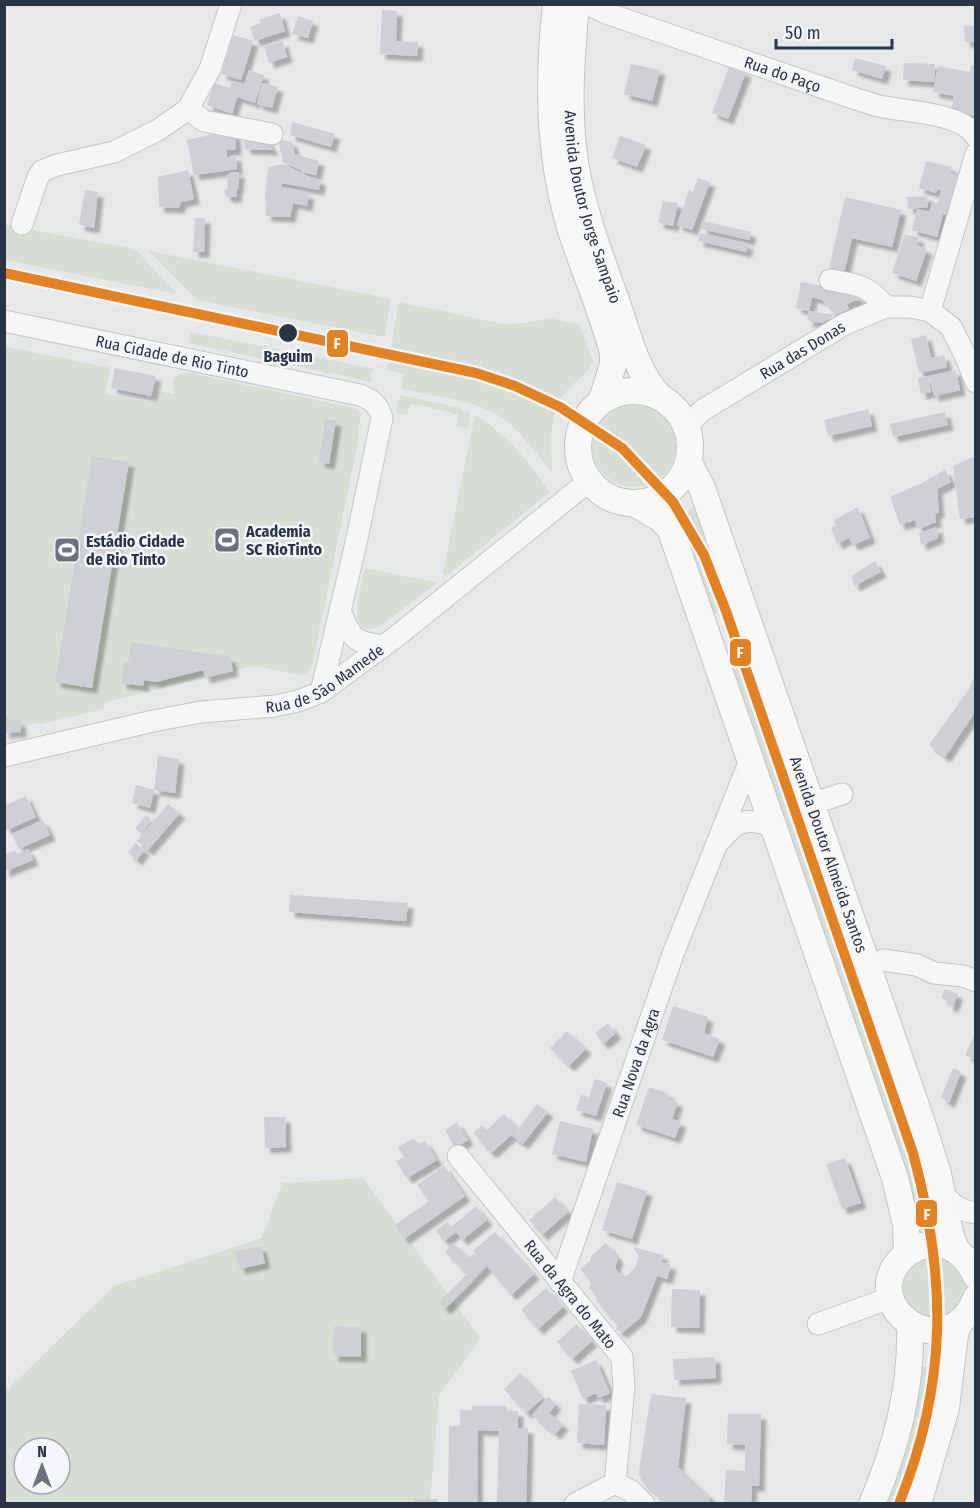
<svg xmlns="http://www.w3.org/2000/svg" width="980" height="1508" font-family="'Fira Sans Condensed',sans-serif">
	<defs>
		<filter id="shadow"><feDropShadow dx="5.5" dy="5.5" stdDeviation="1.5" flood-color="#0004"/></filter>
	</defs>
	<rect width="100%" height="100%" fill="#e6e8ea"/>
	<path fill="#d6ded6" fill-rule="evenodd" d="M4,225L135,249L177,294L5,260Z
		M149,251L391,299L384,337L197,300Z
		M399,302L503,324L526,323L549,318L580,325L593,362C587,376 574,381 565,393C547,414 552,446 552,472C537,455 519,429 501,417C473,399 433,396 401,389L404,374L387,370Z
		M191,332L375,369L372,371L371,382L188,343Z
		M4,346L110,368L105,394L154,403L157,391L174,394C171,378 174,373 191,373L358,409L361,414L357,446L312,666L308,672L302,675L254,666L105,702L103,709L42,724L36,723L21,727V730L18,733H5Z
		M400,395L456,407L470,413L467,429L456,426L458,415L439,409L410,404L407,415L396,413Z
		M592 445a42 42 0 1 1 84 0a42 42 0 1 1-84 0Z
		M475,415C507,434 528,462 550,492L446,576L443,573Z
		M697,504L899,1089L930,1188L927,1189L929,1201L909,1204L674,521ZM730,607L750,665L734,670L714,613Z
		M365,568L434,582L436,584L380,626C342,643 362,583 365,568Z
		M363,1178L480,1338L439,1396L430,1503L5,1504V1392L114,1286L262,1238L282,1183ZM24,1448H60V1484H24Z
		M917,1256H948L966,1281V1291L962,1301L947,1316L926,1319L902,1301L899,1280Z
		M917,1366L942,1369L937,1410L910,1503L881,1504Z"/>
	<path fill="#ced0d3" filter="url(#shadow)" d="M382,10L397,11L396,41L418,42L417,56L380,54Z
		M280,13L285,31L255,41L250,27L261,23L259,20Z
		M298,16L313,21L308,38L292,34Z
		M964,26H975V42H965Z
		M233,35L253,41L241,80L221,74Z
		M283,41L287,57L269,63L264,47Z
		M855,58L886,66L882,79L852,70Z
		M904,63L935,64L934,82L903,80Z
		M631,64L660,70L652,101L624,94Z
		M730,65L746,72L728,119L712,113Z
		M972,65L975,66V116L951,111L954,96L933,92L938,66L969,72Z
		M249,70L264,75L255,103L237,97L232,114L207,105L214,83L230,88L232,81L244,85Z
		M262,83L278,87L272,108L257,104Z
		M292,122L335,134L331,147L290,135Z
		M226,131L235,134L236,150H227V157L236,155L237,169L194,175L187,140Z
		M620,136L646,145L637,167L612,158Z
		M244,137L265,138L273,150L245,149Z
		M278,139L292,142L295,154L319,161L316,175L301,172V170L283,162Z
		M926,161L952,167L950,173L960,175L949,216L943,214L937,237L912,230L917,209L930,212L932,202L938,203L941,190L937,189L936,193L919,188Z
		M284,164L300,174L320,180L319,190L282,183V187L309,194L307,206L293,203L290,217L266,216L265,194L268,167Z
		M188,170L194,199L181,202L179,208L159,207L158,177Z
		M231,172H239L238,189L236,190L237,197H226L224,190L228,188L227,176Z
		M698,178L710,182L692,230L677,225L689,190L693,192Z
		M85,190L98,192L94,228L79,225Z
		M927,196L928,207L908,209L907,197Z
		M845,197L901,210L892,247L852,238L844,273L829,269Z
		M663,201L678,203L673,226L658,223Z
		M195,218H205L204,252H193Z
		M703,221L751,232L749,240L701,229Z
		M700,233L748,244L746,252L698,241Z
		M905,234L919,238L917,245L927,249L916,281L892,273Z
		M801,282L843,290L862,298L847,304L849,309L835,315L822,300L812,297L809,311L796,308Z
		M809,311L835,315L822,323L807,321Z
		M926,335L931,358L944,355L947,367L919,373L911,339Z
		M115,368L156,376L151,396L111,388Z
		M956,370L960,390L934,396L929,376Z
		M928,376L931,392L921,394L918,378Z
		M868,409L872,426L828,436L824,420Z
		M945,412L948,425L893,437L890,424Z
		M325,419L336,421L329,464L319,462Z
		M92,456L129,462L92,688L55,682Z
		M975,456V517L960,519L953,466Z
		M945,470L951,482L937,489L939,512L935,514L936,522L918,529L915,520L900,525L890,497L922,483Z
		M858,507L870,538L853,545L849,538L837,544L831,528L836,525L834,520Z
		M937,527L938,538L921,545L919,533Z
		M875,561L881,572L854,586L852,576Z
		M131,642L230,657L233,671L205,678L203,670L156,682L144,680L143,686L121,683L124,661L128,662Z
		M975,675V712L945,757L929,745L969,689Z
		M8,716L9,723L20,720L21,730L20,732L4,733V717Z
		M158,756L179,759L175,793L154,790Z
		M136,785L154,790L150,808L132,803Z
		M26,796L36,817L7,830L4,824V806Z
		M168,804L180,813L148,850L137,841Z
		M146,815L151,820L141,833L135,829Z
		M43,820L50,835L19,849L12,834Z
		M135,843L144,850L137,860L128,853Z
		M28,849L33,860L4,872V855L15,850L17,854Z
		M290,895L408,903L406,921L289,912Z
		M945,989L958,994L953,1007L947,1005L949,1001L941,998Z
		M673,1006L708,1017L704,1033L720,1039L713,1057L662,1040Z
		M608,1023L616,1033L603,1044L595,1033Z
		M567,1031L586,1049L569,1066L550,1048Z
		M975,1033V1060L965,1055Z
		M953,1068L961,1072L949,1103L941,1097Z
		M595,1079L607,1083L596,1116L576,1110L581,1095L589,1097Z
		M649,1087L669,1094L668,1099L678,1102L672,1119L681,1122L675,1138L636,1125Z
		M537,1104L548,1112L523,1144L512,1136L517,1130L491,1153L473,1133L482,1125L487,1130L504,1114L518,1129Z
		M264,1117H285L286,1147L265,1148Z
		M560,1121L593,1129L586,1162L552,1154Z
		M457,1122L468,1140L455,1148L445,1130Z
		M414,1138L418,1145L425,1141L437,1160L407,1178L396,1161L404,1157L398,1147Z
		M845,1158L861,1203L842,1209L826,1164Z
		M444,1166L465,1196L404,1239L395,1225L429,1201L417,1185Z
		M617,1182L647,1191L632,1239L602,1230Z
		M555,1197L568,1212L542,1235L529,1220Z
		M476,1206L487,1220L462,1240L456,1232L444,1241L436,1231L447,1222L451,1227Z
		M495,1232L534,1274L511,1295L487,1266L445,1309L439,1302L467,1274L445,1252L453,1243L469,1258L474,1253L480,1259L473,1251Z
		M606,1243L618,1258L615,1268L619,1273L626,1276L635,1268L639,1256L634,1249V1247L663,1255L661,1262L671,1265L667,1279L657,1276L641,1317L623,1332L616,1330L617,1325L596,1300L597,1297L589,1288L591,1282L580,1269L590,1261L592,1255Z
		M261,1246L265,1263L240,1269L235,1252Z
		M546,1288L563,1307L538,1329L521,1310Z
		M672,1289L700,1290L699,1328L671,1327Z
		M576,1324L592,1341L572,1359L557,1342Z
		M334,1326L361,1327V1357L333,1356Z
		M715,1357L716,1378L674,1380L673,1359Z
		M596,1360L610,1393L598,1398L596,1393L583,1399L571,1371Z
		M520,1373L543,1398L526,1413L504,1389Z
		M651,1394L686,1398L678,1467L710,1497L709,1503H667L642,1482L639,1474L640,1464Z
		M548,1397L556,1404L549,1413L563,1425L555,1434L532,1415Z
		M579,1404L606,1405L604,1445L577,1443Z
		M472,1406H507V1411H518V1428H528L526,1503H497L499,1431L478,1430L477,1503H448L449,1426H460V1410H472Z
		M728,1414H761L759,1486H752L751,1503H724L726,1470L745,1471V1445L727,1444Z
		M414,1499H437V1503H414Z"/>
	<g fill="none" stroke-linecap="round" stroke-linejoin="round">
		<defs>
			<g id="minor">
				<path id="s1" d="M588,4L606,13L856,99C864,101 871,104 879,106C904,112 963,112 976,137"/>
				<path d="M188,109L204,121L272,134"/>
				<path d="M976,154L930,311L951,327L964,353L976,382"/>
				<path d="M22,224L38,177L42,171L57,165L114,152L158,130L188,109L210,69L231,4"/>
				<path d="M830,280C859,285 866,284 886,307"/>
				<path id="s2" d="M4,321L360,395C372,400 379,405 382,418L356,543L321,692"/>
				<path id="s3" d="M687,425L703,410L845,324L886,307H910L930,311"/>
				<path d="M340,611C352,639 353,642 383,646"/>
				<path id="s4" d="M4,756L153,721L201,712L275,706L298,701L321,692L397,636L589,481"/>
				<path d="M811,804L842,794"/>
				<path d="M721,840C738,819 748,818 774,826"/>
				<path d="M883,960L917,965L934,973L963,976L976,981"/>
				<path id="s5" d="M458,1156L622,1357L624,1386L615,1483L575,1504"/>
				<path d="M942,1193C952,1204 960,1211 976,1213"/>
				<path id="s6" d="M560,1282L673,954L750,760"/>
				<path d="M818,1324L890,1298"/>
				<path d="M615,1483L631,1491L644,1504"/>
			</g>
			<g id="major">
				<path d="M556,4C548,80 548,153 570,227C583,269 602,310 613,353V365L602,400"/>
				<path id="s7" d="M576,4C571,62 566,121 578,179C587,222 603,264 618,306C629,337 636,372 660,397"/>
				<circle cx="634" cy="447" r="56"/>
				<path id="s8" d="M689,463L702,488L921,1120L938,1174L950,1233L956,1250"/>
				<path d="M634,503L661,519L670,528L895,1178L906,1225L907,1252"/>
				<path d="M976,1276C968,1259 955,1244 934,1244C921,1245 910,1249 901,1259C856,1307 948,1370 976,1298"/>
				<path d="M872,1504C896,1448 912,1386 910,1325"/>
				<path d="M918,1504L946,1408L955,1334L959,1323"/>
			</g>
		</defs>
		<use href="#minor" stroke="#c4c6c8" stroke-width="23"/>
		<use href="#major" stroke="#c2c5c8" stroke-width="28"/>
		<use href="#minor" stroke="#f5f6f7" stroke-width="21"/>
		<use href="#major" stroke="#f8f8f8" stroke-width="26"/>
		<defs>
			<path id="rail-1" d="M4,273L476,373L515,386L560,407L622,448L673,502L704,555L726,611L913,1153C947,1278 948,1382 899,1504"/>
		</defs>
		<use href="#rail-1" stroke="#f4f6f9" stroke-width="15"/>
		<use href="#rail-1" stroke="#e28223" stroke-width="10"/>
	</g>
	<defs>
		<symbol id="stadium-square" viewBox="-11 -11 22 22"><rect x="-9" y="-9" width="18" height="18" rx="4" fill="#6c737f" stroke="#f4f6f9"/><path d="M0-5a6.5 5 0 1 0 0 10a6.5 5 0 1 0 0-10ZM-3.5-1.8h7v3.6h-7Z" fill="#fff"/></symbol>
	</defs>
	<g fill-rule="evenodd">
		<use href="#stadium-square" x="212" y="525" width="30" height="30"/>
		<use href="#stadium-square" x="52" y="535" width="30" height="30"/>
	</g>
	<circle fill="#2b3445" stroke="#f4f6f9" stroke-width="2" cx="288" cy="333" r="10"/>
	<g text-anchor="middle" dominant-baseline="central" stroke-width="5" stroke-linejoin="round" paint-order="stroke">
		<g font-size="16" fill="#2b3445" stroke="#f4f6f9">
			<text stroke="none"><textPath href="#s1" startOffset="207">Rua do Paço</textPath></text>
			<text stroke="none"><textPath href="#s7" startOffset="206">Avenida Doutor Jorge Sampaio</textPath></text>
			<text stroke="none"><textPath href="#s3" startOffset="138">Rua das Donas</textPath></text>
			<text stroke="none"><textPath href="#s2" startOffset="172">Rua Cidade de Rio Tinto</textPath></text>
			<text stroke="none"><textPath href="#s4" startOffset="333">Rua de São Mamede</textPath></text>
			<text stroke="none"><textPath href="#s8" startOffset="416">Avenida Doutor Almeida Santos</textPath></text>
			<text stroke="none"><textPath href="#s6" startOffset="232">Rua Nova da Agra</textPath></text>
			<text stroke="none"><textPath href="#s5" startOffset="178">Rua da Agra do Mato</textPath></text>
		</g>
		<g font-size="16" font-weight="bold" fill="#2b3445" stroke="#f4f6f9">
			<text x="288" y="356">Baguim</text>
		</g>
		<g font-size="16" font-weight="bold" fill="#2b3445" stroke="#f4f6f9" text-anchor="start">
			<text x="246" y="531">Academia<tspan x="246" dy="18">SC RioTinto</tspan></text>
			<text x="86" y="541">Estádio Cidade<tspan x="86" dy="18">de Rio Tinto</tspan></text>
		</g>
	</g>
	<g stroke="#f4f6f9" stroke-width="2">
		<rect x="326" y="329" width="23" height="29" rx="6" fill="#e28223"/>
		<rect x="729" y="638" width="23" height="29" rx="6" fill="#e28223"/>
		<rect x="915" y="1199" width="23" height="29" rx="6" fill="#e28223"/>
	</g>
	<g font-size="16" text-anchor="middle" font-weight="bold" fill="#fff">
		<text x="337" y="349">F</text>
		<text x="740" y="658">F</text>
		<text x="927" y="1220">F</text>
	</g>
	<rect width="980" height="1508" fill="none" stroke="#2b3445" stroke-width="12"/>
	<g transform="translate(42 1466)"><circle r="28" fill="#f4f6f9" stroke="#a4a8b1" stroke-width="1.5"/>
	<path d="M0-4.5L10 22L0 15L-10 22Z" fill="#6c737f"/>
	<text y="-9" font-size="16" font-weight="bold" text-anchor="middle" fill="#2b3445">N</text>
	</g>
	<path d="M776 39v9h116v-9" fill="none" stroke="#2b3445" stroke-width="3"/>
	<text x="785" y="39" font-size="18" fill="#2b3445" stroke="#f4f6f9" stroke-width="4.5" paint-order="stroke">50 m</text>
</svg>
